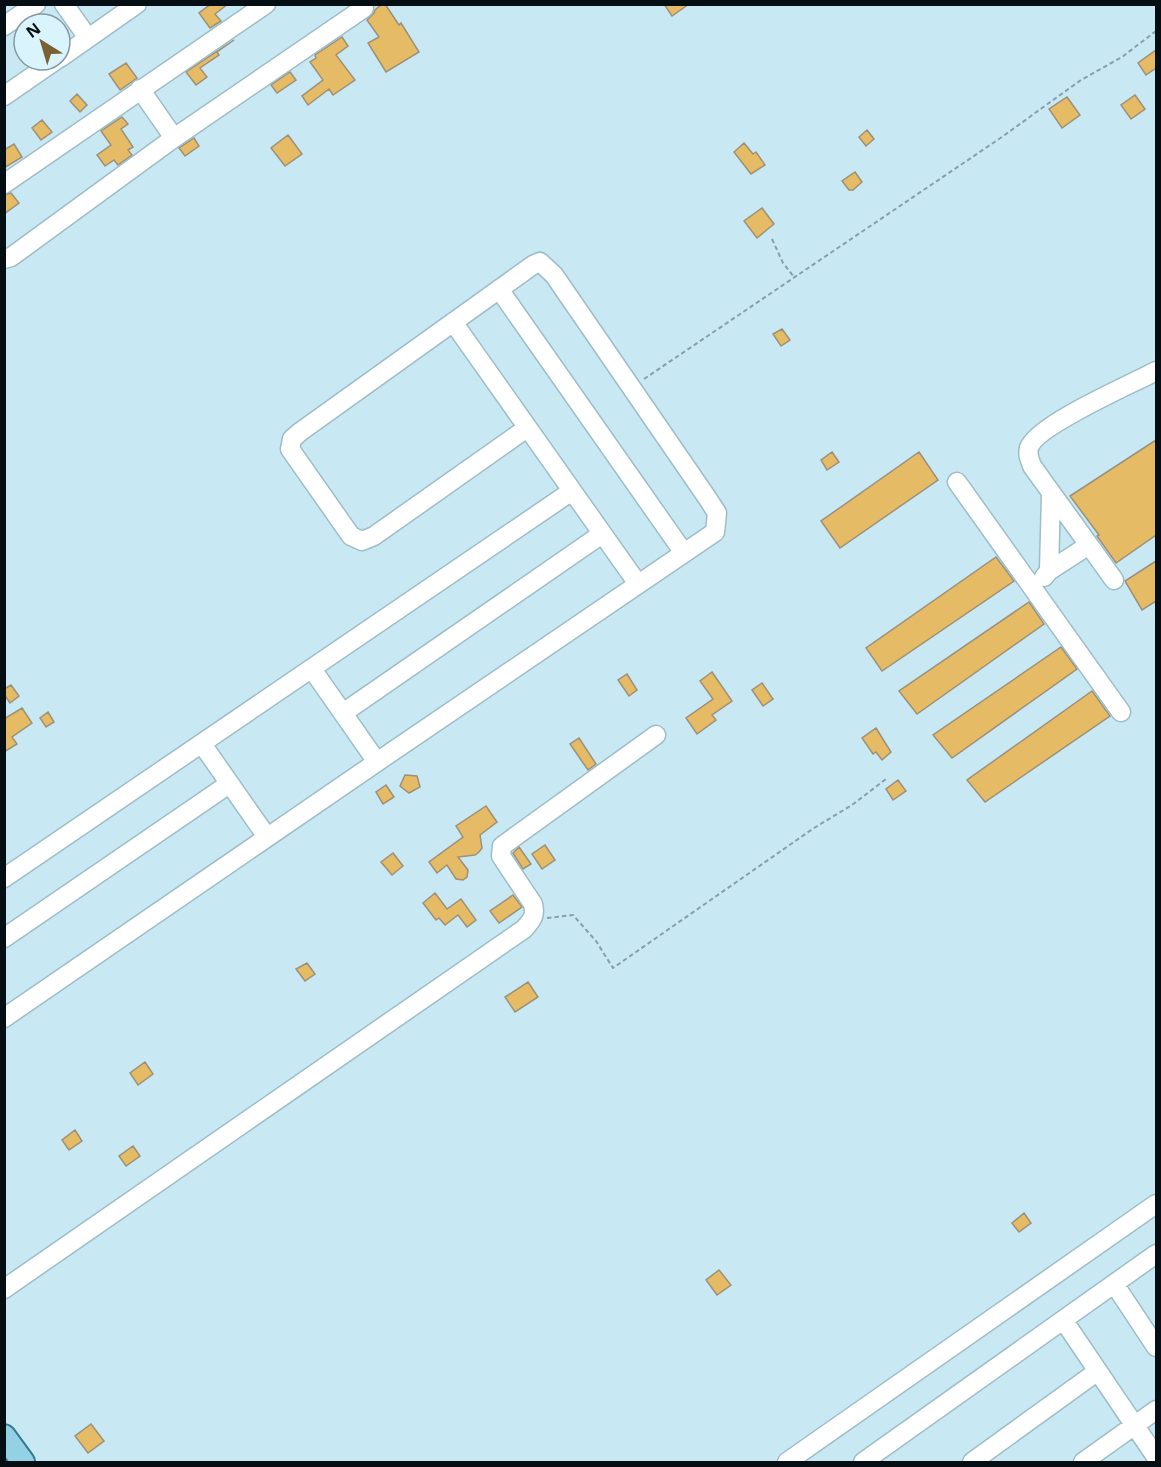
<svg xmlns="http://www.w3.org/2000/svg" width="1161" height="1467" font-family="'Noto Sans',sans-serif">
	<rect width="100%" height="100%" fill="#c8e8f3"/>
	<path fill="#e6bb66" stroke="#9d9078" stroke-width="1.5" d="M211,4H228L215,14L221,21L210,28L199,13Z
		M382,4H385L399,25L401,23L419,52L386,72L368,43L379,37L367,20L374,13L375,10Z
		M664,4H689L672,16Z
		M342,37L348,46L336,55L355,80L333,95L329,89L308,105L302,96L323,80L310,62L316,58L315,55Z
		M234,40L217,52L219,55L200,68L207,77L196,85L186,72Z
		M1156,50V68L1146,75L1138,63Z
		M126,63L137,78L120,90L109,74Z
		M290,72L296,80L277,93L271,85Z
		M77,94L87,105L80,112L70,101Z
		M1135,95L1145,109L1131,119L1121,105Z
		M1067,97L1080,115L1062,128L1049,109Z
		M122,117L128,124L121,129L133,147L128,150L132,155L118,165L114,160L105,166L97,155L111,145L101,131Z
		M42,120L52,132L41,140L32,128Z
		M867,130L874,139L866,146L859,137Z
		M288,135L302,154L285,166L271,148Z
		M194,138L199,146L185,156L179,148Z
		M744,143L753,154L756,152L765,165L751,174L734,152Z
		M14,144L22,157L4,168V150Z
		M855,172L862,182L853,190H849L842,181Z
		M11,193L19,203L4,214V195Z
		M762,208L774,224L757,238L744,221Z
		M782,329L790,340L781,346L773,334Z
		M1156,440V535L1116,563L1097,536L1099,535L1070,496Z
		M832,452L839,462L827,470L821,460Z
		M919,452L938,480L840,548L821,521Z
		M996,557L1014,581L882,671L866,648Z
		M1156,561V601L1142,610L1125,581Z
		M1029,602L1044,624L917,714L899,691Z
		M1061,647L1077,669L952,758L933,735Z
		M712,672L732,701L712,715L716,720L697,734L686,718L713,699L700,681Z
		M627,674L637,690L629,696L618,680Z
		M762,683L773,699L763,706L752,690Z
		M11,685L19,696L10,703L4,694V689Z
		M1092,691L1110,716L985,802L967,780Z
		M22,708L32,723L12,737L17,744L4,752V719Z
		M48,712L54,722L46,727L40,718Z
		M876,728L891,752L882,760L876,752L873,754L862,738Z
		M579,738L596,764L588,770L570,744Z
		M405,775L417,776L420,787L409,793L400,786Z
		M898,780L906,791L893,800L886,789Z
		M386,785L394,797L383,804L376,792Z
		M486,806L497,822L480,835L482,848L479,852L475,855L458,857L468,870L467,877L463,880L456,879L447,865L437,873L429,862L463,837L456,826Z
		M545,845L555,860L542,869L532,854Z
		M519,847L531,864L523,869L513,853Z
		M393,853L403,866L392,875L381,862Z
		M435,893L447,909L461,899L476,920L467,927L458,915L445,925L439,918L436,920L423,903Z
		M513,895L522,907L499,923L490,911Z
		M307,963L315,974L305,981L296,969Z
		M528,982L538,997L515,1012L505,997Z
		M145,1062L153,1074L138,1085L130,1073Z
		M75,1130L82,1141L69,1150L62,1140Z
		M133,1146L140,1156L126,1166L119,1156Z
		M1024,1213L1031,1223L1019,1232L1012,1223Z
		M719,1270L731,1285L717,1295L706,1280Z
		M91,1424L104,1441L88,1453L75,1436Z"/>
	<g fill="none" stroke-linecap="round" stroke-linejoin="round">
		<defs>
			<path id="minor" d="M64,4L88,38
				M4,26L36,4
				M60,58L137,4
				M140,89L174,138
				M4,96L56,60
				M4,184L266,4
				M4,259L11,257L174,138L364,8
				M499,289L684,553
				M453,322L638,584
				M957,482L1121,712
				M1089,545L1114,580
				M1049,571L1089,545L1032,466C1030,460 1027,455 1029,448C1036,425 1132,384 1156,371
				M1044,577L1049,571L1051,494
				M312,669L377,762
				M343,713L602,534
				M202,744L267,837
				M4,878L572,491
				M4,938L229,784
				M4,1018L377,762L715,532L717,513L708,499L554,275L540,262L533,265L300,432L292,439L290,449L351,536L362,541L374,536L527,428
				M1115,1285L1156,1347
				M4,1289L524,929C532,920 536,916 533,904L501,856L502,846L656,735
				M1064,1321L1156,1457
				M787,1462L1156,1204
				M863,1462L1156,1254
				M972,1462L1098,1371
				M1083,1462L1156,1410"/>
			<path id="major" d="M4,1436L23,1462"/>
		</defs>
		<use href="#minor" stroke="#9dbdc7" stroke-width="21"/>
		<use href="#major" stroke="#327a8f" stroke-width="26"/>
		<path stroke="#879fa8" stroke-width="2" stroke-dasharray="4.5 3" stroke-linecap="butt" d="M772,239L783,263L794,277
			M644,379L999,139L1081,80L1122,57L1156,31
			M547,918L573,915L596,941L613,968L814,828L852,805L886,779"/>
		<use href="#minor" stroke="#fff" stroke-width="18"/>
		<use href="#major" stroke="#92d2e4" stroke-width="22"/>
	</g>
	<rect width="1161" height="1467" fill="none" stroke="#050f13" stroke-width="12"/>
	<g transform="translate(42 42) rotate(323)"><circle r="28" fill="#daf4fd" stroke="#85989f" stroke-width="1.5"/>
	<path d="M0-4.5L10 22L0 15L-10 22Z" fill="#796131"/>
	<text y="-9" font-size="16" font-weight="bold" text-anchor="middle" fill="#050f13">N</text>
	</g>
</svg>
